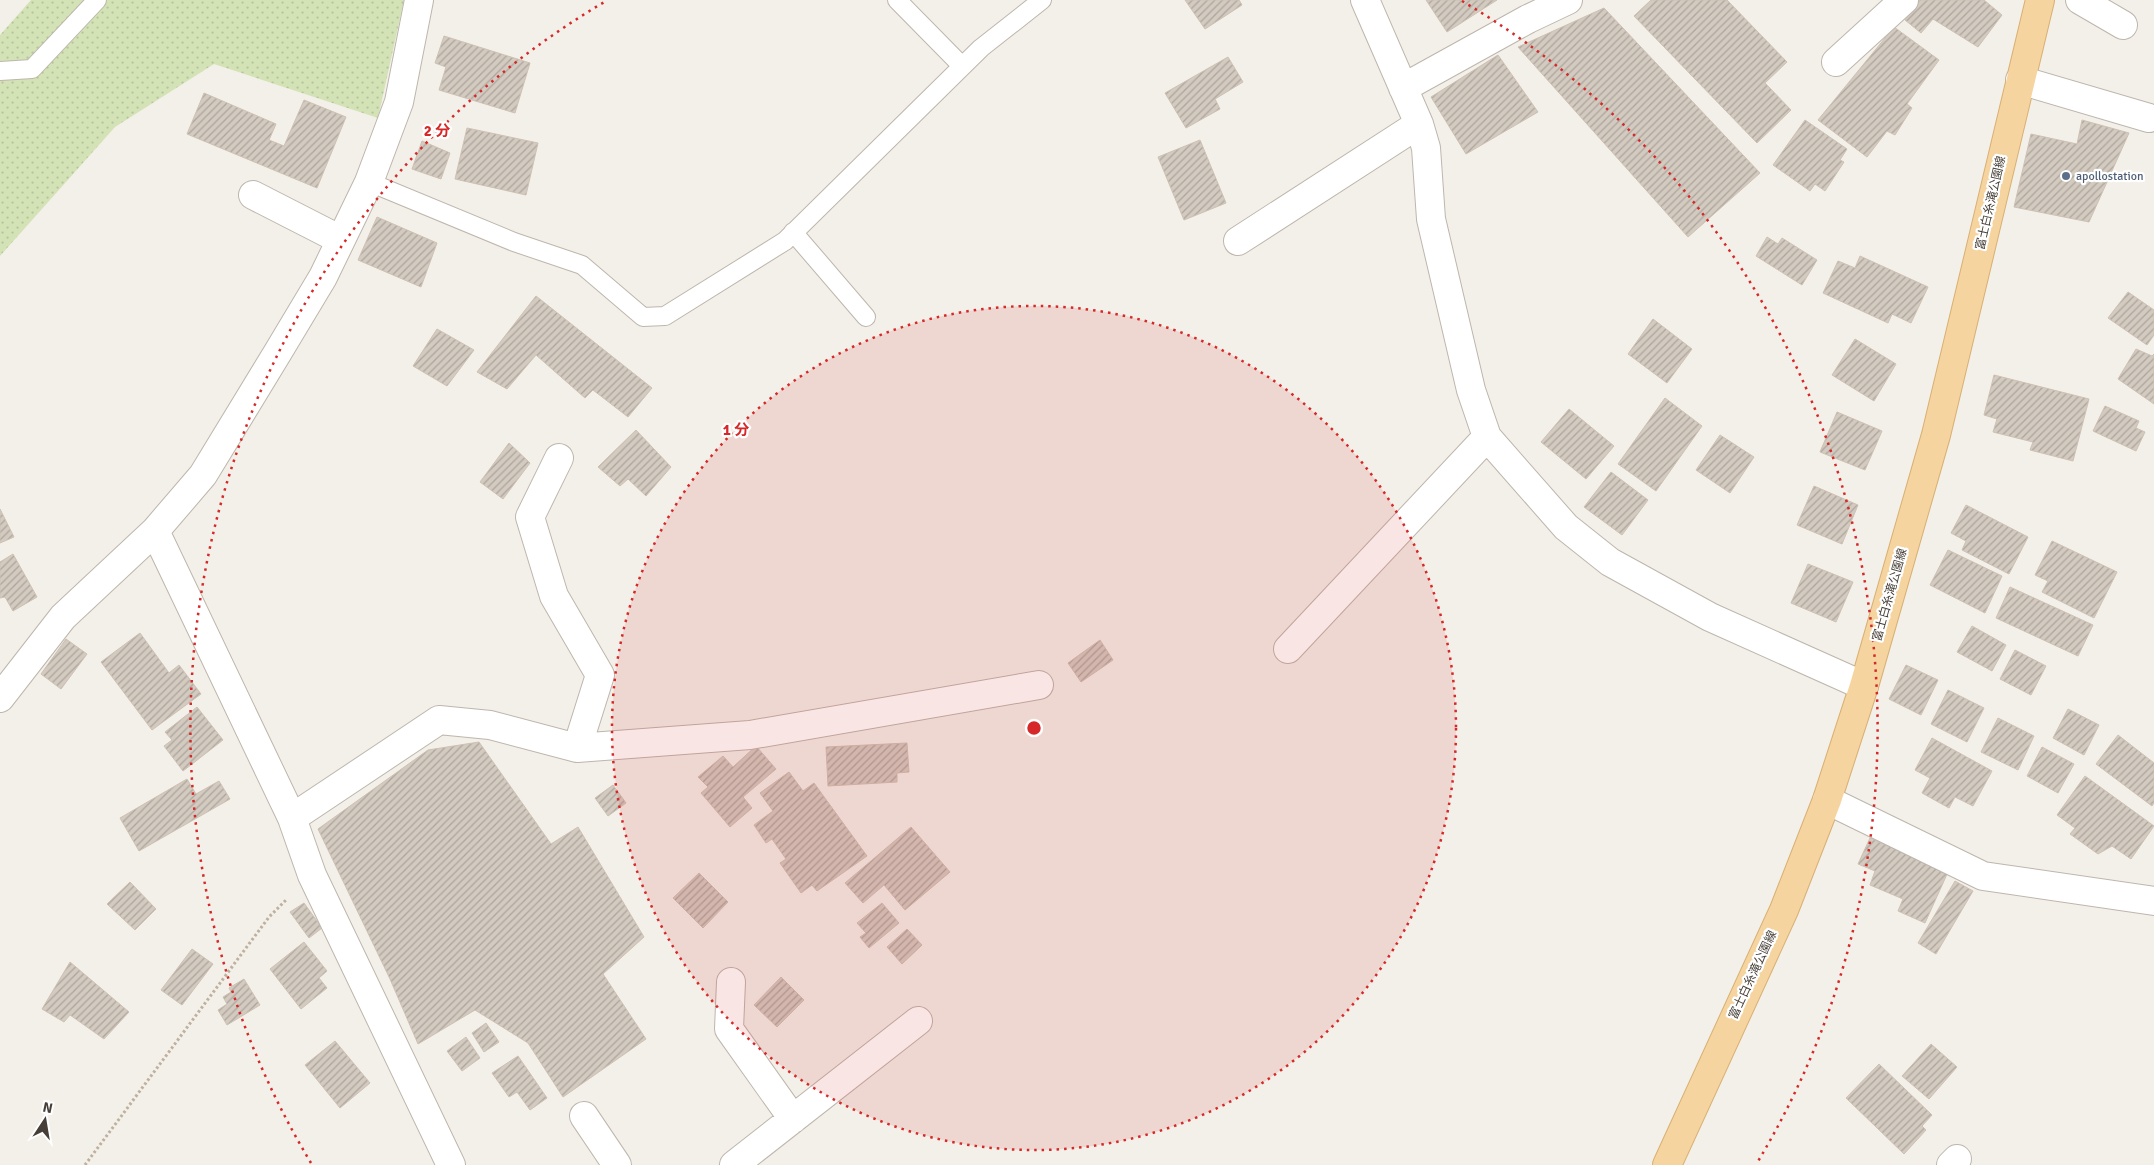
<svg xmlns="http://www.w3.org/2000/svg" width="2154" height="1165" font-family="Signika,'Noto Sans JP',sans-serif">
	<defs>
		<pattern id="grass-dots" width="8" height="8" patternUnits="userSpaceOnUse" patternTransform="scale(1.25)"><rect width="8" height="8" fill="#d3e3b6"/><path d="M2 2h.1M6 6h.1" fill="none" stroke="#b6c49d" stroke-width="1.8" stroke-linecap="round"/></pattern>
		<pattern id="building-hatch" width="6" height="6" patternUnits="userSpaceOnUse" patternTransform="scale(1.25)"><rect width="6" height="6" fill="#d3cac0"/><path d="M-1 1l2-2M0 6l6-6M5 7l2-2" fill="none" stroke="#ada59d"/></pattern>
	</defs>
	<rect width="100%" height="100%" fill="#f3efe9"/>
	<path fill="url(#grass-dots)" d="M31,0H404L378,118L214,64L115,127L0,256V35Z"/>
	<path fill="url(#building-hatch)" stroke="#cec1b3" d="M1185,0H1239L1242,5L1205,29Z
		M1426,0H1497L1447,32Z
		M1651,0H1727L1787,62L1765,83L1791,110L1757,143L1634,16Z
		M1920,0H1984L2002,15L1978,47L1933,19L1921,33L1905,20Z
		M1604,8L1760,173L1688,237L1518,47Z
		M1894,27L1939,60L1907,104L1912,108L1895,135L1887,131L1867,157L1818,120Z
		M444,36L530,63L515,113L439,90L446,67L435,63Z
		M1498,55L1538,112L1466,154L1431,97Z
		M1228,57L1243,82L1215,99L1220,109L1186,128L1165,93Z
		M204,93L276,124L269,140L284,146L304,100L346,117L317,188L187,134Z
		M1805,120L1847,149L1840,160L1844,162L1825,191L1815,184L1810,191L1773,165Z
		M2082,120L2129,133L2089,222L2014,207L2031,134L2077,144Z
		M467,128L538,143L526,195L455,179Z
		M1200,140L1226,203L1184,220L1158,157Z
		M422,141L450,153L441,179L412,169Z
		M377,217L437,243L421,287L358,260Z
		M1767,237L1778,244L1782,238L1817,260L1802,285L1756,256Z
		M1860,256L1928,287L1911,323L1892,314L1888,323L1823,293L1838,261L1855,268Z
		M2128,292L2154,310V335L2147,345L2108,318Z
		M536,296L652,388L628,417L593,390L585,398L536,355L507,389L477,372Z
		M1653,319L1692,349L1667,383L1628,354Z
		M437,329L474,350L447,386L413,366Z
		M1855,339L1896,364L1874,401L1832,375Z
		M2136,349L2152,356L2154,354V404L2118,379Z
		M1994,375L2089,399L2073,461L2030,450L2033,442L1993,432L1997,419L1984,415Z
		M1665,398L1702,426L1656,491L1618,464Z
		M2105,406L2139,421L2136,428L2145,432L2136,451L2093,431Z
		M1569,409L1614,446L1586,479L1541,442Z
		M1837,412L1882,431L1865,470L1820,452Z
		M636,430L671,467L646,496L628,479L620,486L598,467Z
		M1720,435L1754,457L1730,493L1696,470Z
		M509,443L530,463L503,499L480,482Z
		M1611,472L1648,500L1622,535L1584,507Z
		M1814,486L1858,505L1842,544L1797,525Z
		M1966,505L2028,537L2009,574L1962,550L1966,541L1951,533Z
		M0,509L14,537L0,543Z
		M2052,541L2117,572L2094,618L2042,592L2048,581L2035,575Z
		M1948,550L2002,576L1985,613L1930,585Z
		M13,554L37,597L13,611L5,597L0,598V562Z
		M1808,564L1853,582L1836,622L1791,603Z
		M2010,587L2093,625L2078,656L1996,618Z
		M1972,626L2006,645L1992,671L1957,652Z
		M140,633L169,673L179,665L201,694L152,730L101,662Z
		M66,639L87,654L61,689L41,674Z
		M1100,640L1113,660L1081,682L1068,663Z
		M2015,650L2046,666L2031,695L2000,679Z
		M1906,665L1938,680L1921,715L1889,699Z
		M1948,690L1984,708L1967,742L1931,724Z
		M197,707L223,740L183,771L164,746L172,740L165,732Z
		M2068,709L2099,725L2084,755L2053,738Z
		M1998,718L2034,736L2018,770L1981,752Z
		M2118,735L2154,763V803L2152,806L2096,764Z
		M1932,738L1992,771L1973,806L1955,797L1949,808L1922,793L1930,778L1915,770Z
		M479,742L551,844L578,827L644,937L603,974L646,1039L563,1097L528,1043L475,1010L418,1044L390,979L318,829L428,750Z
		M907,743L909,772L897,773V782L828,786L826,747Z
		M756,746L776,769L743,797L752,808L730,827L701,793L708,787L698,777L723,756L733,767Z
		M2042,747L2074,764L2058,793L2027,776Z
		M789,772L803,791L814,783L867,856L817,891L812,885L801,893L780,863L786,859L772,839L766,843L754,825L773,811L760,793Z
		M2085,776L2154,826L2131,859L2112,846L2098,854L2070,834L2075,828L2057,815Z
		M187,779L196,794L219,781L230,799L139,851L120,818Z
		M613,785L626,803L608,816L595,798Z
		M911,827L950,872L905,910L884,885L863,903L845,883Z
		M1870,838L1948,872L1925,923L1898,911L1903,899L1870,885L1875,871L1858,864Z
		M699,873L728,902L703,928L673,898Z
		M1955,881L1973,891L1936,954L1918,943Z
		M130,882L156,909L135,930L107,904Z
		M304,903L322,928L309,938L290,912Z
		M882,903L899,923L869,948L860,937L866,933L857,923Z
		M907,929L922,945L902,964L887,947Z
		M304,942L327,971L319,978L327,988L301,1009L270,969Z
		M192,949L213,964L182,1005L161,990Z
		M70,962L129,1012L104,1039L70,1015L64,1022L42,1009Z
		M781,977L804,1000L777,1027L754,1005Z
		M244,979L260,1005L227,1025L218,1010L227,1004L223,997L231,992L229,988Z
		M486,1023L499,1042L484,1052L472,1033Z
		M466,1037L480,1058L462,1071L447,1051Z
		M335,1041L370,1083L340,1108L305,1065Z
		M1931,1044L1957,1067L1929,1099L1902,1076Z
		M518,1056L547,1098L530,1110L517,1092L509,1097L492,1073Z
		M1879,1064L1932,1115L1922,1126L1926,1130L1904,1154L1846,1098Z"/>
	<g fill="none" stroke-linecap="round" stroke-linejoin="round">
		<defs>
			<path id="service" d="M897,0L962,66
				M0,71L32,69L97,0
				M369,182L514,242L582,265L643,317L665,316L785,241L981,48L1042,0
				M793,232L866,317"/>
			<path id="minor" d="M1365,0L1419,124L1426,148L1431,219L1471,390L1487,437L1566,527L1610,562L1710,617L1864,686
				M2080,0L2123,25
				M1836,62L1904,0
				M2020,80L2149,118
				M1403,88L1528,19L1568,0
				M253,195L341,240
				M1238,241L1419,124
				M559,458L530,517L554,596L600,675L577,748
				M155,531L292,818L312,875L451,1165
				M1288,649L1487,437
				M0,698L63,617L155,531L203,475L278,352L323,277L369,182L399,102L419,0
				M1827,800L1983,876L2154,901
				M292,818L439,720L490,725L577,748L750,735L1039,685
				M731,982L729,1029L793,1119
				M584,1116L617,1165
				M734,1165L918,1021
				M1951,1165L1957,1159"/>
			<path id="primary" d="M1667,1165L1784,910L1827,800L1864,686L1936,435L2040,0"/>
		</defs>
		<use href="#service" stroke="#beb6ac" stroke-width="20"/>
		<use href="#minor" stroke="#beb6ac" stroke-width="30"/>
		<use href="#primary" stroke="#d8b072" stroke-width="30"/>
		<path stroke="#beb09f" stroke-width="3" stroke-dasharray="2.5 2.5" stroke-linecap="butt" d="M85,1165L269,917L287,899"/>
		<use href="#service" stroke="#fff" stroke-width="18"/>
		<use href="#minor" stroke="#fff" stroke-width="28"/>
		<use href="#primary" stroke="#f5d4a0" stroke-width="28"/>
	</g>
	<circle cx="1034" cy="728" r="422" fill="#d62828" fill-opacity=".12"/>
	<g fill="none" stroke="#d62828" stroke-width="2.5" stroke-dasharray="2.5 5">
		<circle cx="1034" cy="728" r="422"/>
		<path d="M311 1163A844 844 0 0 1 606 1M1462 1A844 844 0 0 1 1757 1163"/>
	</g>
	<circle fill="#5c6f8a" stroke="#fff" stroke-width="2" cx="2066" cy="176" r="5"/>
	<g text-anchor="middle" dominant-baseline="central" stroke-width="4.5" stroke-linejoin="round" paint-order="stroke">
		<g font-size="12" fill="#4e5e75" stroke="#fff" text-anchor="start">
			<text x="2076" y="176">apollostation</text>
		</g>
		<g font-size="12" fill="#463f38" stroke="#fff">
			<text transform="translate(1991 203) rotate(-77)">富士白糸滝公園線</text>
			<text transform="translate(1890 595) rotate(-74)">富士白糸滝公園線</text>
			<text transform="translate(1753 975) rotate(-65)">富士白糸滝公園線</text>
		</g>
	</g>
	<circle cx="1034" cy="728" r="8" fill="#d62828" stroke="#fff" stroke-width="2.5"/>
	<g font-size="15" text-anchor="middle" font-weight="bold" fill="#d62828" stroke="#fff" stroke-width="4.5" stroke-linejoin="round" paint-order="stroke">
		<text x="437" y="136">2 分</text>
		<text x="736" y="435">1 分</text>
	</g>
	<g transform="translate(45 1120) rotate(12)" stroke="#ffffff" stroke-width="4" paint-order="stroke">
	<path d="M0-4L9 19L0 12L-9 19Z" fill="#463f38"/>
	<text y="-8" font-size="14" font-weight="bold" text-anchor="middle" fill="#463f38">N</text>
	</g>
</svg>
